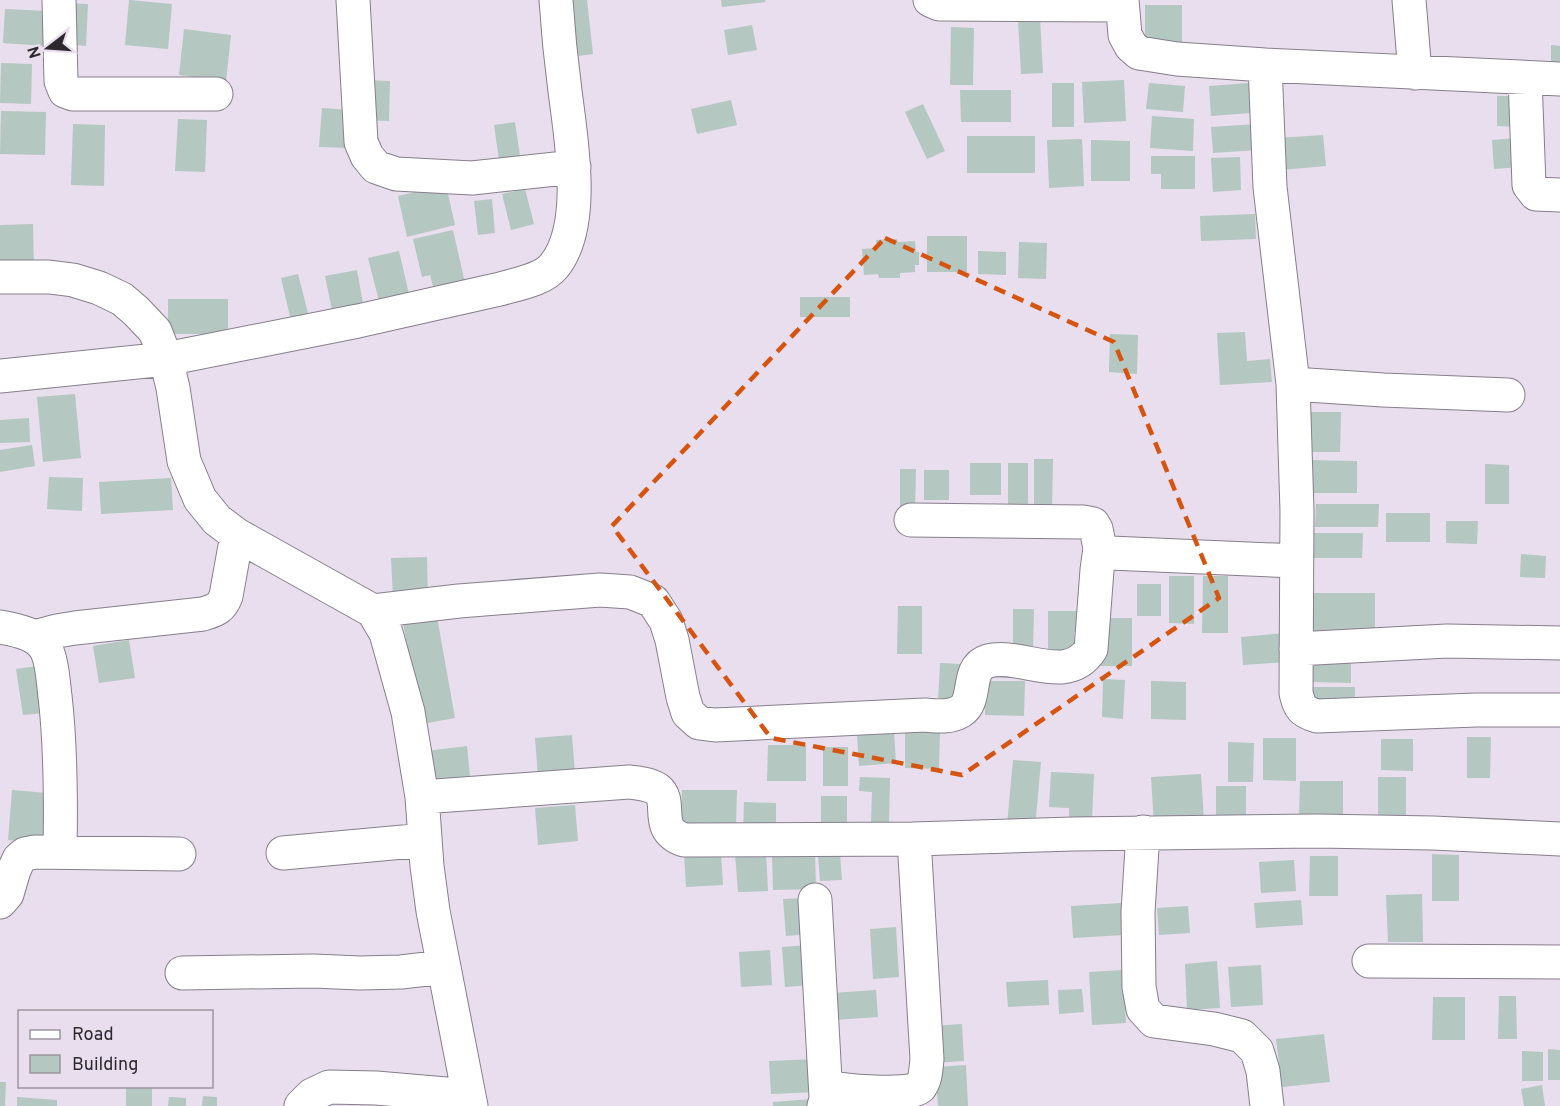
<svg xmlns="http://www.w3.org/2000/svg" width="1560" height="1106" font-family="Overpass,sans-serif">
	<rect width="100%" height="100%" fill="#e8deed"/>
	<path fill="#b4c7c0" d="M129,0L172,4L168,49L125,45Z
		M567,0H587L593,54L569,57Z
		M721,0H765L766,2L722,7Z
		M68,3L88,4L86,46L66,44Z
		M1145,5H1182V50H1145Z
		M5,9L48,11L46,46L3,43Z
		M1040,18L1043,73L1021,74L1018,19Z
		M752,25L757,50L728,55L724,30Z
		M951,27L974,28L973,85H950Z
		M184,29L231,35L226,81L179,75Z
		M1551,45L1560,46V74L1551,73Z
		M1,63L32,64L31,104L0,103Z
		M367,80L390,81L389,121L366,120Z
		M1124,80L1126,121L1084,123L1082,82Z
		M1052,83H1074V127H1052Z
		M1149,83L1185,86L1183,112L1146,109Z
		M1249,83L1251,113L1211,116L1209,86Z
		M960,90H1011V122H961Z
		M1497,96H1522L1521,127L1497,126Z
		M731,100L737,125L697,134L691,109Z
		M923,104L945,151L927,159L905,112Z
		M322,108L351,110L349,148L319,147Z
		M1,111L46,112L45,155L0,154Z
		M1152,116L1194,119L1193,151L1150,148Z
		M178,119L207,120L205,172L175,171Z
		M515,122L520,156L499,159L494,125Z
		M73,124L105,125L104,186L71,185Z
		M1256,124L1258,150L1213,153L1211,127Z
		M1323,135L1326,166L1281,170L1278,138Z
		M967,136H1035V173H967Z
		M1517,138L1520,167L1494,169L1492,140Z
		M1082,139L1084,186L1049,188L1047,140Z
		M1091,140L1130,141V181H1091Z
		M1151,156H1195V189H1161V174H1151Z
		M1240,157L1241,190L1213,192L1211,158Z
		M446,185L455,225L407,237L398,196Z
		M525,189L534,224L511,230L502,194Z
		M492,199L495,233L478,235L474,201Z
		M1255,214L1256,239L1201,241L1200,216Z
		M33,224L34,269L0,270V225Z
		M453,230L465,283L434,290L430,275L422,277L413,239Z
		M927,236H967V272H927Z
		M897,239L898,242L915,241L916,252H919V265H915V272L900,273V278H879L878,274L864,275L862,249L877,248L876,240Z
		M1019,242L1047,243L1046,279L1018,278Z
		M399,251L409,294L379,301L368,258Z
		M978,251L1006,252V275L978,274Z
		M357,270L364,309L333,315L325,276Z
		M298,274L310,321L292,325L281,278Z
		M800,297H850V317H800Z
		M168,299H228V334H168Z
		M1245,332L1247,361L1270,359L1272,382L1220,385L1217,333Z
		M1110,334L1138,335L1137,374L1109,372Z
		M75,394L81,458L43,462L37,397Z
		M1303,412H1341L1340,452H1303Z
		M29,418L30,442L0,443V420Z
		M32,445L35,466L0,472V450Z
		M1034,459H1053L1052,511H1034Z
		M1304,460L1357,461V493H1304Z
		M970,463H1001V495H970Z
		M1008,463H1028V512H1008Z
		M1485,464L1509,465V504H1485Z
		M900,469H916L915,512H900Z
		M924,470H949V500H924Z
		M49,477L83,478L82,511L47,509Z
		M171,478L173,510L101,514L99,482Z
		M1316,504H1379L1378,527H1315Z
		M1386,513H1430V542H1386Z
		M1446,521H1478L1477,544L1446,543Z
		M1310,533H1363L1362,558H1310Z
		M1521,554L1546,556L1545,578L1520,577Z
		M427,557L428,597L393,598L391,558Z
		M1169,576H1194V624L1169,623Z
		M1203,576H1228V633H1202Z
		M1137,584H1161V616H1137Z
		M1307,593H1375V635L1307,634Z
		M898,606H922V654H897Z
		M1013,609H1034L1033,651H1013Z
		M1048,611H1085V632H1074V652H1048Z
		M437,617L455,718L422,724L403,623Z
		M1096,618H1132V666H1096Z
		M1285,633L1287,662L1243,665L1241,637Z
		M129,640L135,678L99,683L93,646Z
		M1311,659H1351V683L1311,682Z
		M940,663L960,664L959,704L938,703Z
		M37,666L44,713L23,715L16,669Z
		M1103,679L1125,680L1123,719L1102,717Z
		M985,681H1025L1024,716L985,715Z
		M1151,681L1186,682V720L1151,719Z
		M1306,687H1355V707H1307Z
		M894,732L896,763L859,766L857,735Z
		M905,732H940L939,769L905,768Z
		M572,735L575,774L538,777L535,738Z
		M1467,737H1491L1490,778H1467Z
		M1263,738H1296V781L1263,780Z
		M1381,739H1413V771L1381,770Z
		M1228,742L1254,743L1253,782H1228Z
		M768,745H806V781H767Z
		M467,746L470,777L429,781L426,751Z
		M823,747H848V786H823Z
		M1013,760L1041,762L1035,828L1007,825Z
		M1051,772L1094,774L1092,820L1069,819V808L1049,807Z
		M1201,774L1204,821L1154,825L1151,777Z
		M860,777L890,778L889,826L871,825L872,792L859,791Z
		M1378,777H1406V825H1378Z
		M1300,781H1343V820L1299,819Z
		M1216,786H1246V827H1216Z
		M12,790L47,793L42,843L8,840Z
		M682,790H737L736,824L681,823Z
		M821,796H847V829H821Z
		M744,802L776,803V836H743Z
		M575,805L578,841L538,845L535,808Z
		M721,852L723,885L686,887L684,854Z
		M766,852L768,891L738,892L735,854Z
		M815,852L816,889L773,890L772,854Z
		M840,853L842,880L820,881L818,854Z
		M1432,854L1459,855V901H1432Z
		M1310,856H1338V896H1309Z
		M1294,860L1296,891L1261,893L1259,862Z
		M1422,894L1423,942H1388L1386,895Z
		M806,898L809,934L786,936L783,899Z
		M1301,900L1303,925L1256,928L1254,903Z
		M1122,903L1124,935L1073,938L1071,906Z
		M1188,906L1190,933L1159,935L1157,908Z
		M896,927L899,977L873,979L870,929Z
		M809,945L811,985L785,987L782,947Z
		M770,950L772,985L741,987L739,952Z
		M1217,961L1220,1008L1187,1010L1185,964Z
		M1261,965L1263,1005L1231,1007L1228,967Z
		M1123,970L1126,1023L1092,1025L1089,972Z
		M1048,980L1049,1005L1008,1007L1006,982Z
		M1082,989L1084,1012L1059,1014L1058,990Z
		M876,990L878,1017L834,1020L832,993Z
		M1499,996H1516L1517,1039H1498Z
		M1433,997H1465V1040H1432Z
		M962,1024L964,1061L934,1063L931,1026Z
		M1324,1034L1330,1082L1282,1087L1276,1039Z
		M1548,1049L1560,1050V1080H1548Z
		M1522,1051L1543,1052V1081H1522Z
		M815,1059L817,1092L771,1094L769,1061Z
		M966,1065L968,1106H938L935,1067Z
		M0,1082H6L5,1106H0Z
		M1542,1085L1545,1106H1524L1521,1089Z
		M126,1086H152V1106H126Z
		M203,1096L217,1097V1106H202Z
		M17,1097L57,1100V1106H17Z
		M169,1097L186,1098V1106H168Z
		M812,1099V1106H773V1102Z"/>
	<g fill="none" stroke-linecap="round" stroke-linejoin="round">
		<defs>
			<path id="minor" d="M59,0L61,81L65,91L73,94H216
				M353,0L361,142L367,156L376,167L396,174L472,178L574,167
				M930,0L939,4L1122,5
				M1122,0L1125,35L1131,46L1139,53L1177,59L1265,65
				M1409,0L1415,73
				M1525,78L1529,185L1536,194L1560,195
				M1560,79L1265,65L1270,187L1293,384L1297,511L1296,693C1300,708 1301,711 1317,716L1476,710H1560
				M0,277H49L73,280L99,288L122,299L136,311L155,331L166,359L173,388L184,461L200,499L217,520L237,535L373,611L386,633L408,712L422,797L427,866L433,911L471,1106
				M0,376L166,359L358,321L500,289C517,284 543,280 554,266C587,226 571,139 565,91C561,61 558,31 556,0
				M1293,384L1383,390L1508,395
				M911,520L1083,522L1093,524L1096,529L1100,548L1110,553L1296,561
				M373,611L459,601L600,590L630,592L653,601L666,621L672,640L683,697L688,713L699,723L715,725L925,715C936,716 950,718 961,711C978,700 965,668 988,661C1021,652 1067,687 1091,649L1097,570L1100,548
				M0,627C17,630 39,634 47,651C53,665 53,682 55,696C61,748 61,800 60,852
				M35,637L57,631L75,628L203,614C215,610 221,609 226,596L237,535
				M1296,649L1447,641L1560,643
				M422,797L629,782C638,783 649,784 657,789C674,802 652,829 684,840L914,839L1073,834L1317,831L1433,833L1560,839
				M1143,832L1138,912L1139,987L1143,1009L1154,1021L1214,1029L1242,1036L1257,1051L1263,1071L1267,1106
				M283,853L425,840
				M815,900L826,1097
				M0,902L7,894L14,870L19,859L25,854L35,852L179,854
				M1369,961L1560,962
				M182,973L313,971L360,973L401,972L444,967
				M301,1106L312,1095L329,1087L376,1088L469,1096
				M824,1106C826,1097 829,1092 839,1089C852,1091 911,1096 920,1087C926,1080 926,1067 927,1059L914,839"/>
		</defs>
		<use href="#minor" stroke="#877e8c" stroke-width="35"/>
		<use href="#minor" stroke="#fff" stroke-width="33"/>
	</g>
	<path fill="none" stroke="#d5540f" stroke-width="4.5" stroke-dasharray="12 8" stroke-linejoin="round" d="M885,238L1114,342L1219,598L962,775L771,738L612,526Z"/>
	<rect x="18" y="1010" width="195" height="78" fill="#e8deed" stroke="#9d95a0" stroke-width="1.5"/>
	<rect x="30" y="1030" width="30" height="9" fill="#ffffff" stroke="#9d95a0" stroke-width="1.5"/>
	<text x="72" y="1040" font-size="18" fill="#2c282d">Road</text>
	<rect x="30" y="1055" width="30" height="18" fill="#b4c7c0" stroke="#9d95a0" stroke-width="1.5"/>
	<text x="72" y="1070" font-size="18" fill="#2c282d">Building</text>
	<g transform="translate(48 48) rotate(253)" stroke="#e8deed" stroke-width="4.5" paint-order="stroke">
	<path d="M0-4.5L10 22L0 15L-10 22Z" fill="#2c282d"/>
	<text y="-9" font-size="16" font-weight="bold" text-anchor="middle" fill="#2c282d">N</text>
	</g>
</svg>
